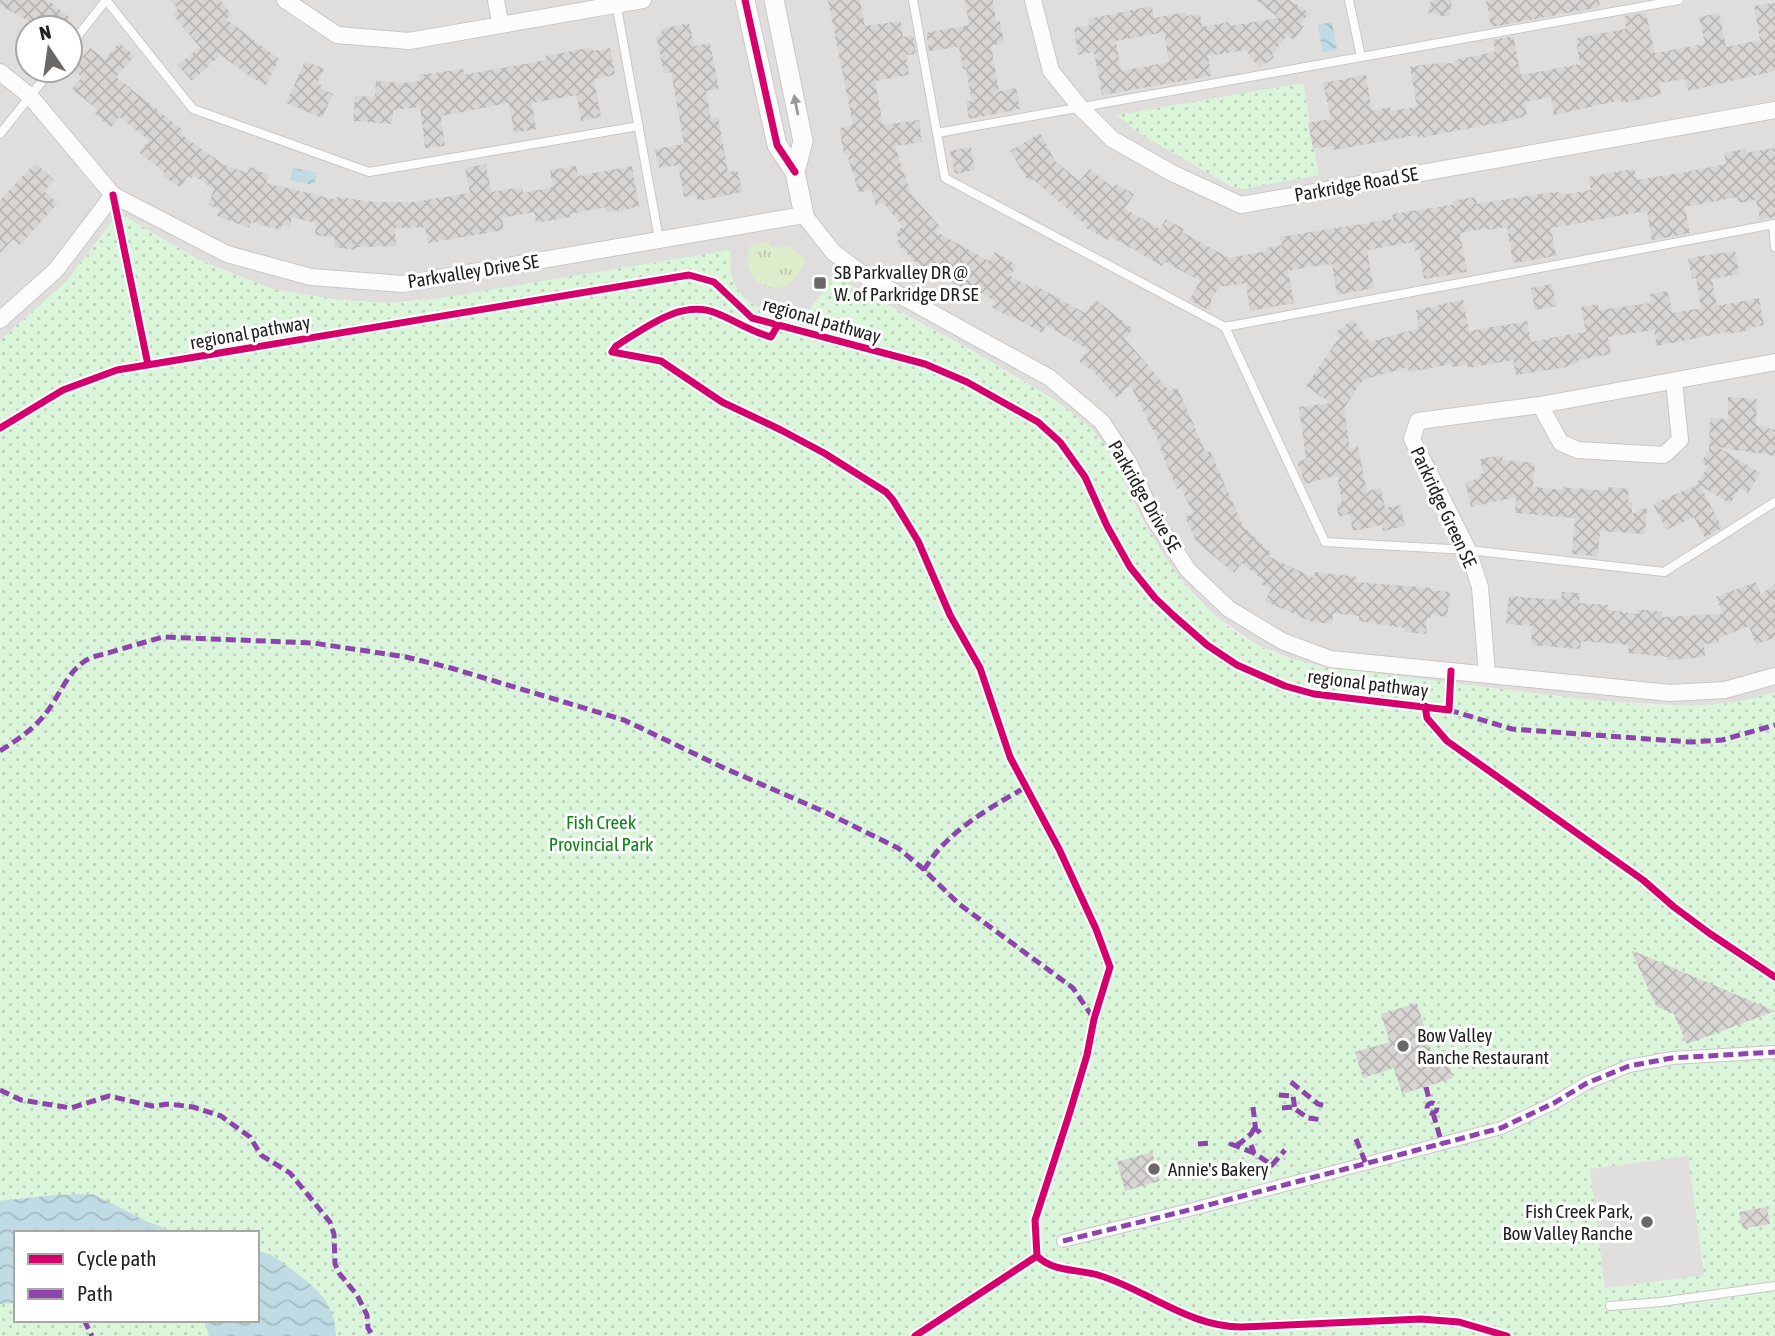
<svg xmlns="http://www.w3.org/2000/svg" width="1775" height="1336" font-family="'Asap Condensed',sans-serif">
	<defs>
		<pattern id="grass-tufts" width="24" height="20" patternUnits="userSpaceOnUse" patternTransform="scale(1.75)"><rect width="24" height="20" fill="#ddeccb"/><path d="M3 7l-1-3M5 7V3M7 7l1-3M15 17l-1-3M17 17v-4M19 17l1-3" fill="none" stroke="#bdcaae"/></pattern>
		<pattern id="park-dots" width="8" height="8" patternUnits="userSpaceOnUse" patternTransform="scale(1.75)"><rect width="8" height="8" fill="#daf5da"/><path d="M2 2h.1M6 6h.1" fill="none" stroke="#bbd2bb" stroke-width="1.8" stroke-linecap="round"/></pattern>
		<pattern id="water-waves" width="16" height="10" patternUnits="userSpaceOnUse" patternTransform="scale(1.75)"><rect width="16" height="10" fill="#bfdbe3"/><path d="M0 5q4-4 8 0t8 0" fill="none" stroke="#a4bcc2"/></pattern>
		<pattern id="building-cross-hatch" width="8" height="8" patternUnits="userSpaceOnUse" patternTransform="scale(1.75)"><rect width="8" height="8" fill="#d7d4d2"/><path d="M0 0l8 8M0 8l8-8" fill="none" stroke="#b8b6b4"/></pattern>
	</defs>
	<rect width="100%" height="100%" fill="#f0eeeb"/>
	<path fill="#dfdedc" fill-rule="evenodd" d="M0,0H1775V692L1749,701L1692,706L1599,701L1329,668L1295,660L1254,643L1213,614L1180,579L1156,545L1132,499L1114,456L1087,425L1045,394L968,348L835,277L809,310L778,313L758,307L740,295L731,276L730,251L435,299L387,303L339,300L272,289L199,260L125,217L112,222L66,282L0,340ZM28,28H70V70H28Z"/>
	<path fill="url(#grass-tufts)" d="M769,242L770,246L790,247L806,261C803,265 801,272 797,276C774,304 736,279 751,245Z"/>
	<path fill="url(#park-dots)" fill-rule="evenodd" d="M1303,83L1319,175L1244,189L1232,187L1139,133L1117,115Z
		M126,217L199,260L272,289L339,300L387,303L435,299L730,250C730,259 729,269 732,277C743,314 779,313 809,310L835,277C891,307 948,336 1002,369C1031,385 1061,402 1086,424C1114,449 1119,474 1135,505C1163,559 1199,613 1254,643C1277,656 1304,662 1329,668C1395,676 1460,684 1526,692C1605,701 1699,718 1775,692V1336H0V340L66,282L112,222ZM16,1233H257V1320H16Z"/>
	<path fill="#e0dfde" d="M1688,1156L1704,1275L1605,1288L1590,1169Z"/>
	<path fill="url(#water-waves)" d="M1332,22L1337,50L1322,52L1318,25Z
		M293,168L317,173L314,185L290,180Z
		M93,1194L148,1222L173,1231L207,1233H16V1303L0,1304V1201L55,1195Z
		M257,1250C279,1257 282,1263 300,1276C322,1292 335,1308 336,1336H209L204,1320H257Z"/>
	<path fill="url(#building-cross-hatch)" fill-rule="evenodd" d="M0,0H48L70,18L63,28H42L0,5Z
		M170,0H220L232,15L226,19L279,59L266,85L246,74L221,55L192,81L178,65L200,47L172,14L178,9Z
		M828,0H860L865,26L901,21L903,37L913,35L916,54L906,55L909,75L875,81L883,125L919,120L922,142L895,146L911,194L940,227L935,231L989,261L995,252L1017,265L1010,276L1034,289L1036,286L1085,313L1096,300L1133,329L1125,339L1170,391L1177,387L1206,453L1210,451L1243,526L1271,553L1268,556L1314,578L1315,572L1357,577L1356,582L1431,588L1430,590L1450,592L1447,617L1431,615V618L1427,617L1426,634L1405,632V628L1359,621V616L1333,613L1332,624L1312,622L1265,601L1271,589L1261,584L1263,580L1242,563L1234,573L1197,542L1185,517L1193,514L1181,487L1177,489L1160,449L1162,448L1130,385L1117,398L1095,373L1079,361L1088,350L1046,325L1042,333L1012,316L1011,318L992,307L995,301L968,286L966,290L914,261L896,242L900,239L895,233L903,226L883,203L876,205L871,189L859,193L847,154H844L839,128L853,125Z
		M965,0H993L996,22L1000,21L1004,43L991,46L999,91L1016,88L1020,109L969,119L966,102L972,101L966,69L963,70L959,47L929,51L926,33L969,25Z
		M1256,0H1290L1309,13L1301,24L1304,26L1293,40L1287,35L1272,55L1274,58L1259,68L1246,50L1208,56L1211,76L1102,95L1094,52L1078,55L1074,28L1089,25L1088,19L1152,6L1154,18L1186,12L1187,16L1200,14L1202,27L1229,22L1230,26L1279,18ZM1164,32L1169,62L1121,71L1116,41Z
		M1431,0H1452L1449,17L1428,13Z
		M1486,0H1599L1600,7L1491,27Z
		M1775,3V71L1688,91L1685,79L1659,83L1661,95L1622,103L1621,100L1554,115L1551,97L1525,102L1527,116L1508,121L1418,138L1417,135L1334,150L1330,146L1313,149L1308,123L1331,119L1323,83L1366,75L1372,111L1390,107L1391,111L1417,107L1410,67L1428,64L1454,63V60L1495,52L1493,40L1513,36L1521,75L1580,64L1576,38L1626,29L1624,16L1646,13L1655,53L1705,44L1699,17L1719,13L1726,47L1760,40L1754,6Z
		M689,23L694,46L710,43L719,89L706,91L711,118L718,117L728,172L738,171L742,192L698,201L696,195L684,197L678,165L659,168L655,149L684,144L671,72L664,74L656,36L663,35L661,29Z
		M119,43L135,56L116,77L184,131L181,134L204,151L225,165L247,173L250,167L269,175L266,183L337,200V197L374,202H415L470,193L465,168L486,164L491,192L522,187L523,193L553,187L550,170L576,166L578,176L632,166L639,206L617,212V210L607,212L606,207L570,214V217L536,223L534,212L502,218L504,230L428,243L425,227L395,228L396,246L357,247L356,250L334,247L335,238L315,235L316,223L292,217L290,227L282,225L281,230L251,222L249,228L217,216L219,209L208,205L214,189L193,175L192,178L188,176L180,187L163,176L165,173L139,152L149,140L119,117L111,127L95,114L98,110L72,89L82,77L73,69L90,48L105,59Z
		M592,47L593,51L610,48L615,75L594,79L601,117L581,121L577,95L532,103L536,129L514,133L509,103L441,116L445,146L425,148L420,107L393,110L392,124L353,121L355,96L375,97L376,81L402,83L420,81L419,75L463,69L464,75L546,60V56Z
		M305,61L324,69L317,83L321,85L320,88L333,94L322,118L286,103Z
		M1040,133L1055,161L1079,181L1090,169L1113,188L1115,184L1134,194L1125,209L1160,229L1166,219L1184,229L1182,232L1229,258L1267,251L1266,248L1282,245L1280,237L1393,219L1392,214L1452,205V201L1475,197L1477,204L1547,193L1561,192L1562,195L1591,190L1588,177L1634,169L1637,180L1686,172L1726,164L1724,153L1745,149L1746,153L1775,148V217L1760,220L1756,200L1738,203L1737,197L1685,207L1690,233L1652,240L1647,211L1624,215L1551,228L1556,256L1513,263L1507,227L1487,230V228L1460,233L1467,272L1424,279L1419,250L1415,251L1413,242L1367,250L1374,288L1337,295L1332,264L1321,265L1288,271L1294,303L1250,311L1246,283L1219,287L1211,300L1210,311L1189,300L1200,281L1165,262L1162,266L1110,236L1108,240L1086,228L1087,226L1033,179L1029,182L1010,151Z
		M971,147L975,170L955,174L950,151Z
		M35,163L54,180L44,191L58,203L20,245L13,239L0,253V200Z
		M1735,251L1739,274L1712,279L1717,306L1759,298L1764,325L1749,328L1750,330L1728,334L1727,332L1657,346L1654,330L1608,337L1611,354L1578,360L1579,363L1568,365V367L1516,375L1513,360L1468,368L1467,364L1452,367L1451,364L1409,372L1408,367L1363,380L1344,408L1350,449L1358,447L1367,491L1381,488L1385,508L1400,505L1405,526L1383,531L1382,525L1353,531L1349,514L1339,517L1336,504L1342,502L1337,475L1305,484L1297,462L1306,459L1299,407L1331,403L1306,386L1339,338L1335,333L1353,319L1370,342L1419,328L1416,310L1463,300L1469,331L1527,321L1531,342L1562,336L1586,332L1581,307L1598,304L1599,310L1651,303L1650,294L1667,291L1673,313L1701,308L1696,278L1692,279L1688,258Z
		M1552,284L1556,306L1535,310L1531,288Z
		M1728,397L1757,399L1756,425L1775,430V456L1718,447L1760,473L1748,493L1740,488L1730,504L1700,485L1722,528L1705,538L1694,517L1666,530L1653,504L1699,484L1697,483L1708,467L1701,462L1709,451L1710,418L1728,419Z
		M1502,455L1503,460L1535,463L1533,487L1562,490V487L1608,491V487L1629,489L1628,502H1632V514L1647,507L1645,534L1600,531L1598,556L1572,554L1575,518L1515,513L1516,497L1471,507L1465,482L1480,478L1479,474H1483L1480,459Z
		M1756,582L1761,594L1775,584V637L1756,645L1749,626L1719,638V643L1704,644L1705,657L1668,660V657L1628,653L1629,645L1581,641L1580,649L1531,645L1532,626L1506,624L1509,596L1561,600L1562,592L1580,593L1579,603L1608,605V610L1637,614V609L1662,612V617L1723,614L1716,597Z
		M1631,950L1775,1011L1687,1044L1674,1014L1656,1006Z
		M1417,1003L1432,1053L1444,1050L1453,1078L1402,1094L1394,1068L1363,1078L1355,1052L1390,1042L1381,1014Z
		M1152,1152L1160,1181L1125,1191L1117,1162Z
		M1767,1207L1770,1224L1743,1229L1739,1212Z"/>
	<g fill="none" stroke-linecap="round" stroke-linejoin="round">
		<defs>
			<path id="service" d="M106,0L193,109L369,172L639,126
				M913,0L945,178L1225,327L1775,224
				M1349,0L1361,57
				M616,3L659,239
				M70,46L106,0
				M937,133L1679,0
				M0,134L51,70
				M1773,224L1775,247
				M1225,327L1325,542L1468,550L1664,572L1775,502
				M1610,1306L1661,1302L1775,1286"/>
			<path id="pedestrian" d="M1063,1241L1193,1209L1501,1128L1554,1103L1587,1083L1629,1066L1672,1058L1775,1052"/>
			<path id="minor" d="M285,0L337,35L409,41L643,0
				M496,0L500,23
				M1033,0L1051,71L1080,107L1112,139L1172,173L1241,205L1775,110
				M0,72L30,96L113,195L227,254L311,277L403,284L804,215L833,252L865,276L1050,378L1102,422L1130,465L1153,517L1188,570L1229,609L1282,641L1330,659L1670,693L1725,690L1775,676
				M0,320L56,270L113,195
				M1540,405L1561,443L1578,450L1664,455L1680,440L1674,381
				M1487,674L1480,587L1468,550L1412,439L1418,421L1540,405L1775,362"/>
			<path id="tertiary" d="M745,0L777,145L795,172L804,215
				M774,0L803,141L795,172"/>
		</defs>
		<use href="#service" stroke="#c9c8c7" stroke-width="10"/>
		<use href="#pedestrian" stroke="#c9c8c7" stroke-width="14"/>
		<use href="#minor" stroke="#c9c8c7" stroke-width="18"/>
		<use href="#tertiary" stroke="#c9c8c7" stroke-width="21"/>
		<use href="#service" stroke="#fdfcfc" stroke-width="8"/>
		<use href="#pedestrian" stroke="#fdfcfc" stroke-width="12"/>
		<use href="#minor" stroke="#fdfcfc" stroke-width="16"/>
		<use href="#tertiary" stroke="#fdfcfc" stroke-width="19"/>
		<path stroke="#8e44ad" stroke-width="5" stroke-dasharray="10 5" stroke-linecap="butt" d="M1449,710L1512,729L1690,742L1722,740L1775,725
			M0,751C17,740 34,729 46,713C61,694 68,669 90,658L163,637L313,643L406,657L451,668L624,720L724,768L825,812L898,848L921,867L959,904L1073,988L1094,1019
			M924,870C945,833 989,808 1026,787
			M1291,1082L1318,1104L1326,1106
			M1426,1087L1430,1103
			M0,1090L21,1100L71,1108L109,1096L152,1106L169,1104L193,1107L221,1116L250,1137L261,1155L290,1173L330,1222L334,1234L335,1264L339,1273L357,1295L367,1315L368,1328L373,1336
			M1279,1095L1293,1096L1295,1110
			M1427 1108a5 5 0 1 1 10 0a5 5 0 1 1-10 0Z
			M1253,1107L1256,1133H1258
			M1282,1108L1292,1107L1308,1118L1323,1120
			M1433,1113L1442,1144
			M1356,1139L1366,1164
			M1198,1144L1210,1143
			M1251,1145L1254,1153L1272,1165L1285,1150
			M1254,1153L1231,1144H1239L1251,1134L1255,1127L1260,1133
			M1063,1241L1193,1209L1501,1128L1554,1103L1587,1083L1629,1066L1672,1058L1775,1052
			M84,1320L92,1336"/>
		<defs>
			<path id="cycleway" d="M745,0L777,145L795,172
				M113,195L148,365
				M778,325L771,337C752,332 734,320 716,313C681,299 645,328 616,346L612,352L661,361L722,402L781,430L824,453L886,492L893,500L918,541L950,615L980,668L1010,757L1059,849L1096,929L1110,967L1094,1019L1087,1055L1069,1115L1035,1220L1037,1256C1053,1272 1077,1269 1098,1275C1148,1290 1188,1327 1242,1327L1421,1319L1459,1322L1507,1336
				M0,428L63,390L117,370L689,275L714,282L752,318L925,364L967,382L1038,422L1060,442L1085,477L1107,526L1130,567L1155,598L1174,616L1207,645L1237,665L1285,686L1314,694L1449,710L1451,671
				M1425,706L1427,718L1447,741L1643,880L1674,907L1709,933L1775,977
				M915,1336L1037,1256"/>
		</defs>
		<use href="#cycleway" stroke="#fff" stroke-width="11"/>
		<use href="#cycleway" stroke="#d6006c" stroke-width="7"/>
	</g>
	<defs><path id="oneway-solid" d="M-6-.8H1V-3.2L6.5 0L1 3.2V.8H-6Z" transform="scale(1.75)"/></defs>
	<use fill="#9a9a9a" href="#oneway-solid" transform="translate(796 105) rotate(-101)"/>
	<g fill="#6a6968" stroke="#fff" stroke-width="2.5">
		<rect x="813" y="276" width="14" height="14" rx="3.5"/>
		<circle cx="1403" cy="1046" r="7"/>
		<circle cx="1154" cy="1169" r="7"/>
		<circle cx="1647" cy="1222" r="7"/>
	</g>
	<g text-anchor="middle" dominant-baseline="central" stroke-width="6" stroke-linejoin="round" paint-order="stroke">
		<g font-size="19" fill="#222" stroke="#fff">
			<text transform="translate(1356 184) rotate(-10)">Parkridge Road SE</text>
			<text transform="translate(473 271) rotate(-9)">Parkvalley Drive SE</text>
			<text transform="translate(822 320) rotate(16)">regional pathway</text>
			<text transform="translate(250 332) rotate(-10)">regional pathway</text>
			<text transform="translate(1145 496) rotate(60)">Parkridge Drive SE</text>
			<text transform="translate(1444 507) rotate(65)">Parkridge Green SE</text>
			<text transform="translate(1368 683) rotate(7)">regional pathway</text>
		</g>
		<g font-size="19" fill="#222" stroke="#fff" text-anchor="start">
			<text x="834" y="272">SB Parkvalley DR @<tspan x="834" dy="22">W. of Parkridge DR SE</tspan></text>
			<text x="1417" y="1035">Bow Valley<tspan x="1417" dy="22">Ranche Restaurant</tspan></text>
			<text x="1168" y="1169">Annie's Bakery</text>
			<text x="1633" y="1211" text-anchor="end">Fish Creek Park,<tspan x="1633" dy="22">Bow Valley Ranche</tspan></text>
		</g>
		<g font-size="19" fill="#0c8416" stroke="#fff">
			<text x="601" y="822">Fish Creek<tspan x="601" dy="22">Provincial Park</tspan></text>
		</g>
	</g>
	<rect x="14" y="1231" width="245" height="91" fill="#ffffff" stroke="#a7a7a7" stroke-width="2"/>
	<rect x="28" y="1254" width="35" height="10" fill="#d6006c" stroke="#a7a7a7" stroke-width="2"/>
	<text x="77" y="1266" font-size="21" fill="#222222">Cycle path</text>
	<rect x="28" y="1289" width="35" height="10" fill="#8e44ad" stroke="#a7a7a7" stroke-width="2"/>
	<text x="77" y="1301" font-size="21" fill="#222222">Path</text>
	<g transform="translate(49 49) rotate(347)"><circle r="33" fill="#ffffff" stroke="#a7a7a7" stroke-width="2"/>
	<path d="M0-5L12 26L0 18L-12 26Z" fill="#6a6968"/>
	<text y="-10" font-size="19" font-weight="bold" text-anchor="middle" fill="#222222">N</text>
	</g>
</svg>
